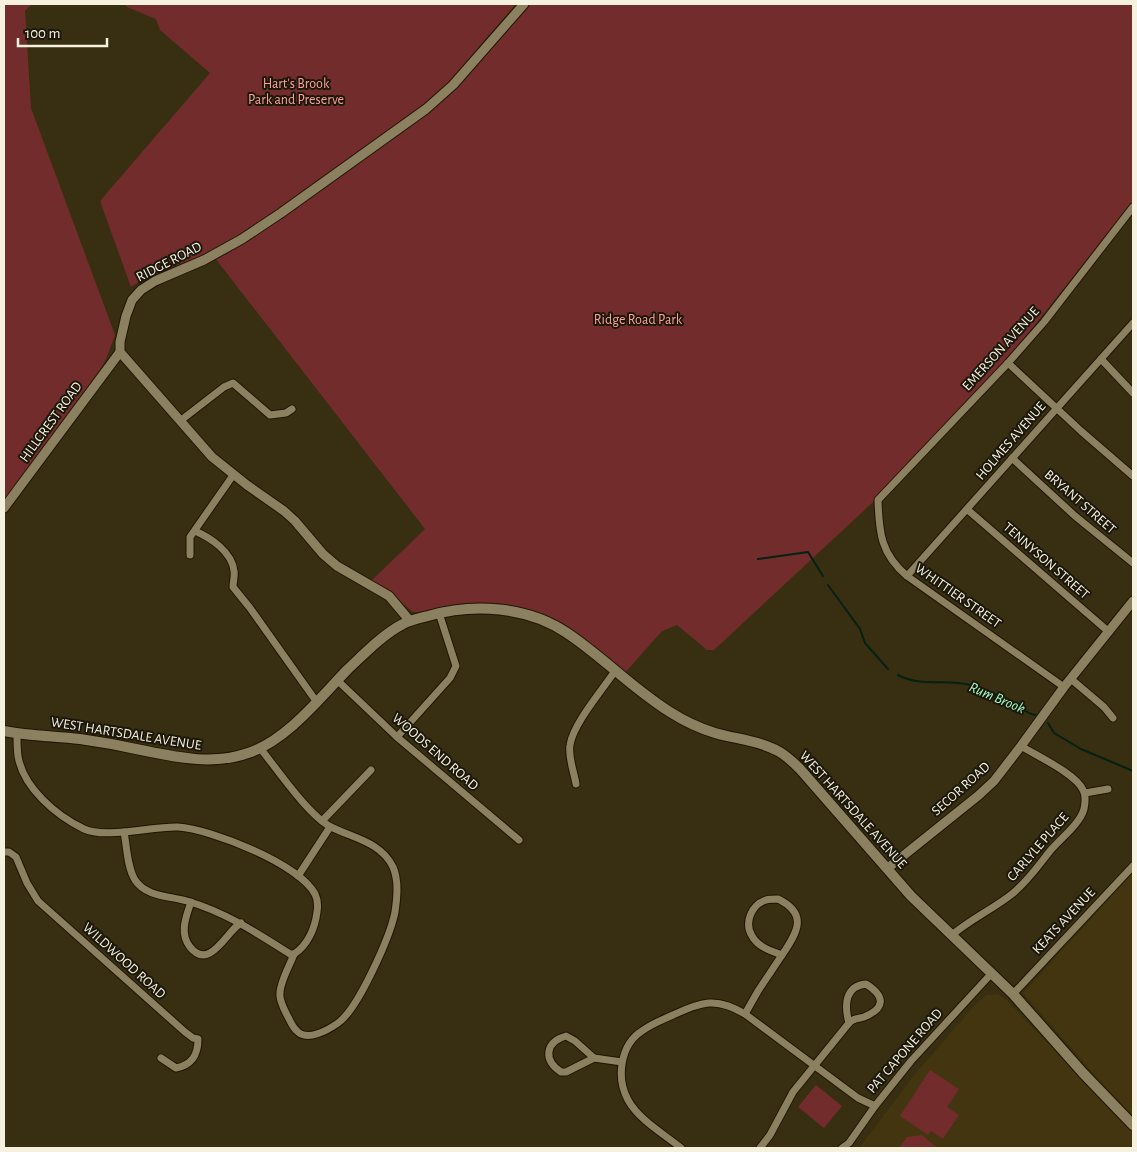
<svg xmlns="http://www.w3.org/2000/svg" width="1137" height="1152" viewBox="0 0 1137 1152" font-family="'Alegreya Sans',sans-serif">
<style>
.built{fill:#42350f}
.green{fill:#732c2c}
.lines{fill:none;stroke-linecap:round;stroke-linejoin:round}
.stream{stroke:#042113;stroke-width:2}
.minor-casing{stroke:#1f1600;stroke-width:9}
.tertiary-casing{stroke:#1f1600;stroke-width:11}
.secondary-casing{stroke:#1f1600;stroke-width:12}
.minor{stroke:#8b8060;stroke-width:7}
.tertiary{stroke:#8b8060;stroke-width:9}
.secondary{stroke:#8b8060;stroke-width:10}
.labels{text-anchor:middle;dominant-baseline:central;stroke-width:4;stroke-linejoin:round;paint-order:stroke}
.park-label{font-size:14px;fill:#fea09b;stroke:#1b170b}
.street-label{font-size:14px;fill:#f6f0df;stroke:#1b170b}
.water-label{font-size:15px;font-style:italic;fill:#a0fbc8;stroke:#1b170b}
</style>
<rect width="100%" height="100%" fill="#382e11"/>
<!-- built -->
<g class="built">
<path d="M 1133,873 L 1133,1116 L 1093,1073 L 1023,993 Z"/>
<path d="M 997,994 L 1006,999 L 1133,1133 L 1133,1148 L 859,1148 L 915,1074 L 974,1006 L 986,995 Z"/>
</g>
<!-- green -->
<g class="green">
<path d="M 4,4 L 32,4 L 25,11 L 31,108 L 115,335 L 106,359 L 100,370 L 4,500 Z"/>
<path d="M 124,4 L 516,4 L 482,43 L 466,64 L 465,64 L 447,86 L 431,101 C 362,151 294,202 221,246 C 193,262 156,269 131,287 L 100,201 L 210,73 L 160,30 L 156,19 L 127,7 Z"/>
<path d="M 529,4 L 1133,4 L 1133,201 L 1004,364 L 885,491 L 714,650 L 707,650 L 677,625 L 662,631 L 623,675 L 529,613 L 413,612 L 395,597 L 371,581 L 425,529 L 215,258 L 243,244 L 401,133 L 434,108 L 452,93 Z"/>
<path d="M 930,1070 L 959,1089 L 947,1107 L 959,1115 L 943,1139 L 931,1131 L 928,1135 L 900,1116 Z"/>
<path d="M 816,1085 L 842,1106 L 824,1128 L 798,1107 Z"/>
<path d="M 922,1135 L 937,1148 L 899,1148 L 907,1137 Z"/>
</g>
<g class="lines">
<!-- stream -->
<g class="stream">
<path d="M 758,559 L 808,552 L 823,576"/>
<path d="M 828,585 L 860,629 L 865,643 L 888,669"/>
<path d="M 898,675 C 920,687 946,679 970,685 C 983,689 996,694 1009,701 C 1018,705 1026,714 1036,715"/>
<path d="M 1048,723 L 1054,733 L 1081,749 L 1133,771"/>
</g>
<defs>
<g id="minor">
<path d="M 1101,359 L 1133,393"/>
<path d="M 1008,363 L 1081,431 L 1133,476"/>
<path d="M 180,421 L 224,387 L 233,383 L 270,415 L 286,413 L 292,409"/>
<path d="M 1012,458 L 1075,516 L 1133,563"/>
<path d="M 968,510 L 1109,632"/>
<path d="M 195,531 C 211,538 232,552 234,571 C 235,576 233,582 233,587 L 250,608 L 316,701"/>
<path d="M 190,555 L 190,537 L 234,474"/>
<path d="M 907,576 L 1133,323"/>
<path d="M 1071,679 L 1104,707 L 1113,718"/>
<path d="M 337,680 L 397,737 L 519,840"/>
<path d="M 1064,687 L 907,576 C 881,554 879,533 878,500 L 1008,363 L 1044,322 L 1133,207"/>
<path d="M 17,734 C 17,741 17,749 18,756 C 23,788 57,816 84,829 C 105,839 153,826 178,827 C 211,829 299,864 315,894 C 318,900 318,906 317,912 C 315,928 308,945 294,954 C 290,965 280,982 280,993 C 279,1000 284,1009 287,1015 C 290,1020 292,1027 297,1031 C 307,1042 328,1030 338,1023 C 358,1009 390,937 395,912 C 397,898 399,881 393,867 C 381,842 353,838 331,827 C 308,815 277,769 260,748"/>
<path d="M 397,737 L 450,678 L 456,666 L 439,613"/>
<path d="M 576,784 C 574,772 568,757 570,745 C 573,724 603,689 615,671"/>
<path d="M 1085,793 L 1108,789"/>
<path d="M 322,821 L 371,770"/>
<path d="M 124,832 C 127,847 127,867 135,880 C 146,897 170,896 187,901 C 225,912 257,933 290,954 L 294,954"/>
<path d="M 4,852 L 9,852 L 16,857 L 27,883 L 38,901 L 185,1032 L 193,1038 L 198,1039 C 198,1055 192,1065 176,1068 L 161,1058"/>
<path d="M 298,876 L 330,827"/>
<path d="M 778,899 C 809,914 797,933 782,955 C 771,951 758,947 752,936 C 744,923 751,905 766,900 C 770,899 774,899 778,899 Z"/>
<path d="M 191,902 C 186,917 179,933 190,947 C 210,972 227,930 241,923"/>
<path d="M 952,935 C 971,919 993,909 1012,894 C 1028,881 1038,866 1050,851 C 1060,839 1080,824 1084,809 C 1085,804 1086,795 1083,790 C 1076,774 1037,756 1021,746"/>
<path d="M 866,984 C 885,996 886,1008 864,1017 C 858,1019 853,1018 849,1023 C 844,1005 845,986 866,984 Z"/>
<path d="M 1013,994 L 1133,866"/>
<path d="M 745,1014 L 758,991 L 782,955"/>
<path d="M 566,1036 L 575,1041 L 594,1058 L 566,1072 L 561,1072 C 543,1060 545,1042 566,1036 Z"/>
<path d="M 594,1058 L 622,1062"/>
<path d="M 681,1148 C 664,1134 639,1120 628,1100 C 616,1078 620,1045 642,1031 C 651,1024 662,1020 673,1015 C 684,1010 696,1004 709,1003 C 722,1002 734,1008 745,1014 L 858,1098 L 875,1106"/>
<path d="M 760,1148 L 770,1135 L 793,1092 L 849,1023"/>
<path d="M 842,1148 L 849,1143 L 875,1106 L 911,1061 L 991,974"/>
</g>
<g id="tertiary">
<path d="M 4,508 L 120,352"/>
<path d="M 410,621 L 389,596 L 337,566 L 323,554 L 295,521 L 284,511 L 247,485 L 212,457 L 120,352 L 120,342 L 126,316 L 132,300 L 141,290 L 155,281 L 204,260 L 242,239 L 281,213 L 426,109 L 453,85 L 524,4"/>
<path d="M 888,868 L 979,795 L 994,781 L 1021,746 L 1064,687 L 1133,601"/>
</g>
<path id="secondary" d="M 4,731 C 29,736 54,736 80,739 C 102,742 124,746 146,751 C 180,758 215,765 248,753 C 286,741 320,698 347,670 C 364,654 382,635 403,624 C 410,620 420,618 428,616 C 473,603 527,606 567,633 C 603,657 633,689 670,712 C 684,721 699,728 715,733 C 735,739 757,740 776,750 C 785,754 793,762 800,769 L 911,896 L 1013,994 L 1083,1073 L 1133,1125"/>
</defs>
<!-- minor casing -->
<use href="#minor" class="minor-casing"/>
<!-- tertiary casing -->
<use href="#tertiary" class="tertiary-casing"/>
<!-- secondary casing -->
<use href="#secondary" class="secondary-casing"/>
<!-- minor -->
<use href="#minor" class="minor"/>
<!-- tertiary -->
<use href="#tertiary" class="tertiary"/>
<!-- secondary -->
<use href="#secondary" class="secondary"/>
</g>
<g class="labels">
<!-- park labels -->
<g class="park-label">
<text x="296" y="84">Hart's Brook<tspan x="296" dy="16">Park and Preserve</tspan></text>
<text x="638" y="320">Ridge Road Park</text>
</g>
<!-- street labels -->
<g class="street-label">
<text transform="translate(169 262) rotate(-27)">RIDGE ROAD</text>
<text transform="translate(1001 349) rotate(-48)">EMERSON AVENUE</text>
<text transform="translate(51 422) rotate(-54)">HILLCREST ROAD</text>
<text transform="translate(1011 441) rotate(-49)">HOLMES AVENUE</text>
<text transform="translate(1080 502) rotate(41)">BRYANT STREET</text>
<text transform="translate(1046 561) rotate(41)">TENNYSON STREET</text>
<text transform="translate(958 596) rotate(35)">WHITTIER STREET</text>
<text transform="translate(126 734) rotate(9)">WEST HARTSDALE AVENUE</text>
<text transform="translate(435 752) rotate(41)">WOODS END ROAD</text>
<text transform="translate(961 789) rotate(-42)">SECOR ROAD</text>
<text transform="translate(853 810) rotate(48)">WEST HARTSDALE AVENUE</text>
<text transform="translate(1038 847) rotate(-49)">CARLYLE PLACE</text>
<text transform="translate(1064 921) rotate(-47)">KEATS AVENUE</text>
<text transform="translate(124 961) rotate(42)">WILDWOOD ROAD</text>
<text transform="translate(905 1051) rotate(-49)">PAT CAPONE ROAD</text>
</g>
<!-- water labels -->
<g class="water-label">
<text transform="translate(997 698) rotate(23)">Rum Brook</text>
</g>
</g>
<!-- border -->
<rect width="1137" height="1152" fill="none" stroke="#f6f0df" stroke-width="10"/>
<!-- scale -->
<path d="M18 38v8h89v-8" fill="none" stroke="#f6f0df" stroke-width="2.5"/>
<text x="25" y="38" font-size="15" fill="#f6f0df" stroke="#1b170b" stroke-width="4" paint-order="stroke">100 m</text>
</svg>
